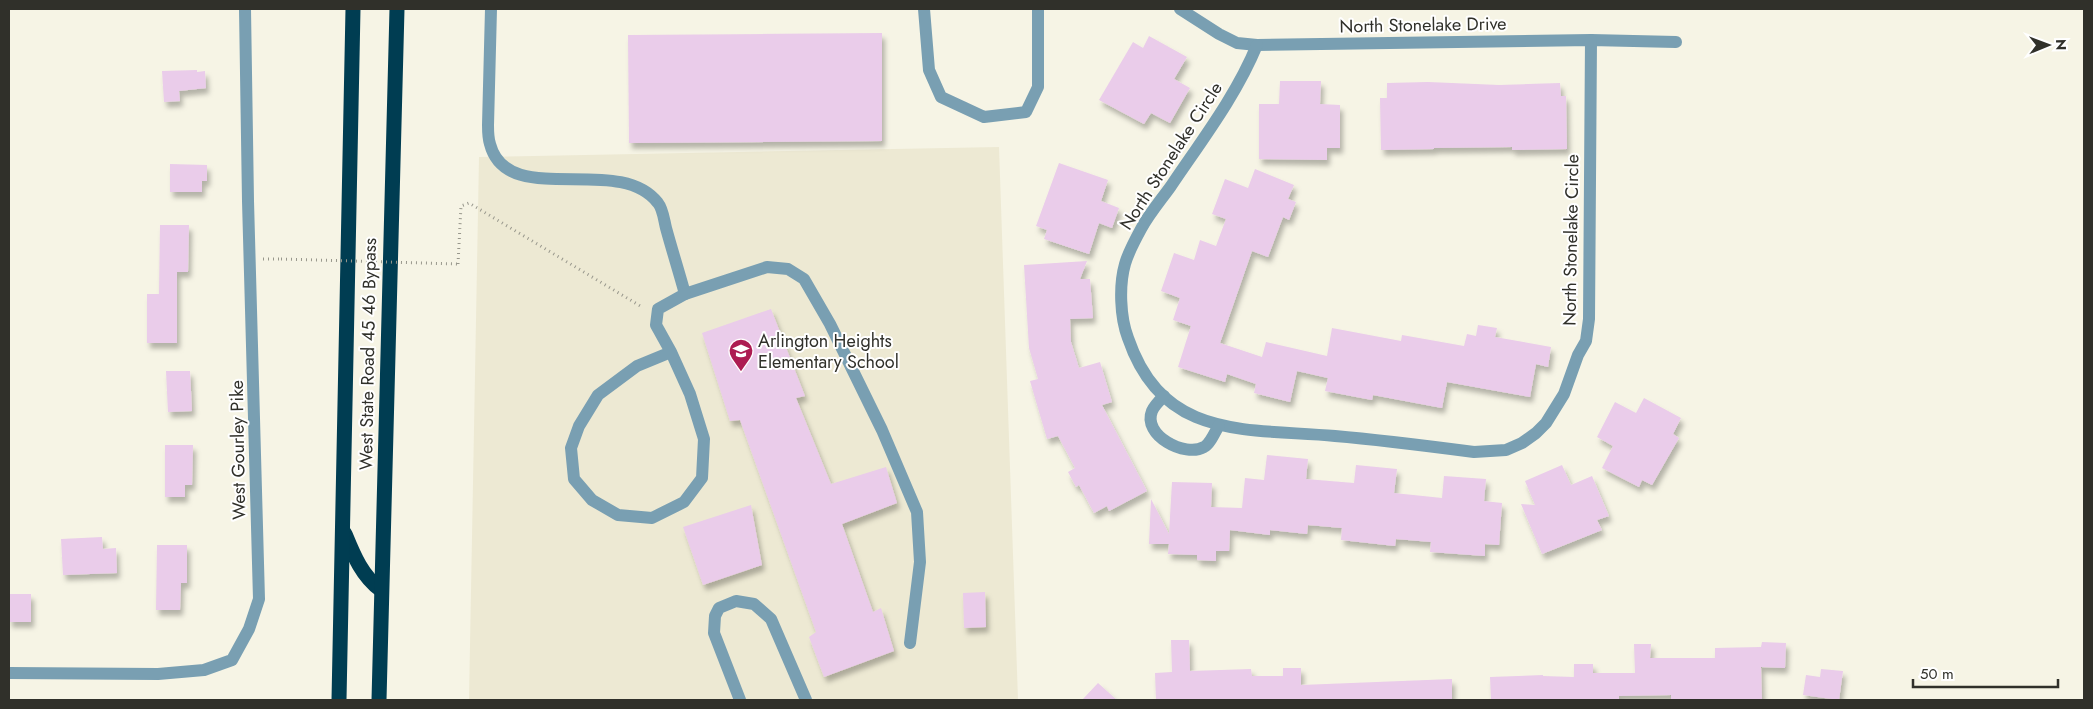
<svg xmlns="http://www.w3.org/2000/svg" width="2093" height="709" viewBox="0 0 2093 709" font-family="Jost,sans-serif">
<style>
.built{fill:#ede9d3}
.building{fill:#eaccea;filter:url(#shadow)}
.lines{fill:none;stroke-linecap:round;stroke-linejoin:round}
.path{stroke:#98978c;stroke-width:3;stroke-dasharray:1 4;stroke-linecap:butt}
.minor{stroke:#799fb2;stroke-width:12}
.highway{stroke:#003d52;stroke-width:15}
.path-bridge{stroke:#98978c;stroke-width:3;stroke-dasharray:1 4;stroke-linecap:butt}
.labels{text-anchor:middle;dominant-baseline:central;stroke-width:4;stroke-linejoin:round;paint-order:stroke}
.street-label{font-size:18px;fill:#30302a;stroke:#fff}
.poi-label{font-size:18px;fill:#30302a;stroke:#fff;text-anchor:start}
</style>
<defs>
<filter id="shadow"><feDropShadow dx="3" dy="5.5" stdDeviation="2.5" flood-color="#0004"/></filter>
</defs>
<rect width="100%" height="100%" fill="#f6f4e5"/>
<!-- built -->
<path class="built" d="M 999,147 L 1018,700 L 469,700 L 479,157 Z"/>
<!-- building -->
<g class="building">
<path d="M 882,33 L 882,141 L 629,143 L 628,35 Z"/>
<path d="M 1149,36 L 1187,57 L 1174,79 L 1190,88 L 1170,123 L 1151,113 L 1144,124 L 1099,100 L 1133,42 L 1143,48 Z"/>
<path d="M 197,70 L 197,72 L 205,71 L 206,88 L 179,91 L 180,101 L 164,102 L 162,71 Z"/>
<path d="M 1280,81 L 1321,81 L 1320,104 L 1340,105 L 1340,148 L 1327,148 L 1327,160 L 1259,159 L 1259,104 L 1279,104 Z"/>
<path d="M 1428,82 L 1499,85 L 1560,83 L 1561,96 L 1566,96 L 1567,149 L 1512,150 L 1512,147 L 1434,148 L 1434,149 L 1381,150 L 1380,98 L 1387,98 L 1387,83 Z"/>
<path d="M 1059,163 L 1108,180 L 1101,201 L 1119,208 L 1112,228 L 1099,223 L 1089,254 L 1044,239 L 1047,230 L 1036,226 Z"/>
<path d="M 170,164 L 207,165 L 207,181 L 202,181 L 202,192 L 170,192 Z"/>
<path d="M 1255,169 L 1294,185 L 1288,199 L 1296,202 L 1289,220 L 1283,217 L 1268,257 L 1252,251 L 1220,343 L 1262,357 L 1266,342 L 1327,356 L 1332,328 L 1401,341 L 1402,335 L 1464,346 L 1467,334 L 1476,336 L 1478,325 L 1497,328 L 1495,337 L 1551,347 L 1548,367 L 1536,364 L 1530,397 L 1447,382 L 1442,408 L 1373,395 L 1372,400 L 1325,391 L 1328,378 L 1297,371 L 1290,402 L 1254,393 L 1256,384 L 1227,374 L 1225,382 L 1178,367 L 1191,326 L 1173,320 L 1180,298 L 1161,291 L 1174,253 L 1194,260 L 1200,240 L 1216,246 L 1226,219 L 1212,214 L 1225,179 L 1248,188 Z"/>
<path d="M 160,225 L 189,225 L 188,272 L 177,272 L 177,343 L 147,343 L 147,294 L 159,294 Z"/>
<path d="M 1087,261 L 1080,279 L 1090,279 L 1093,318 L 1070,319 L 1071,342 L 1079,368 L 1100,362 L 1112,402 L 1102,405 L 1147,491 L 1109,511 L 1107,506 L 1094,513 L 1079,485 L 1076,487 L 1068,472 L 1075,468 L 1058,436 L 1047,439 L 1030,381 L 1038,379 L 1029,348 L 1024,265 Z"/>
<path d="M 771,309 L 805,396 L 796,398 L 831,484 L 886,467 L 897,503 L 842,524 L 873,612 L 881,608 L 894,651 L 824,677 L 809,637 L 816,632 L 740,420 L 730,421 L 702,333 Z"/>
<path d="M 166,371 L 190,371 L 192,411 L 168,412 Z"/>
<path d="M 1644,398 L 1681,418 L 1673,434 L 1679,438 L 1652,485 L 1642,480 L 1639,487 L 1602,468 L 1613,446 L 1597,437 L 1615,402 L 1636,413 Z"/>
<path d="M 165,445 L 193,445 L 192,485 L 185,485 L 185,497 L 165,497 Z"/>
<path d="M 1267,455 L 1308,459 L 1306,479 L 1354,483 L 1356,465 L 1397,469 L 1394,493 L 1442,498 L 1444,476 L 1486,479 L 1484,501 L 1502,503 L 1499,545 L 1485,544 L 1485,556 L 1430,552 L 1431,542 L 1396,539 L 1395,546 L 1341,540 L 1342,528 L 1308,525 L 1307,534 L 1270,530 L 1270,535 L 1230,530 L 1229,551 L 1216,551 L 1216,561 L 1197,560 L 1197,555 L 1168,554 L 1169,544 L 1149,544 L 1151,499 L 1169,534 L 1172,482 L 1212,483 L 1211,507 L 1242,508 L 1245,478 L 1264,480 Z"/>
<path d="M 1562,465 L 1571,485 L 1592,476 L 1609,516 L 1597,520 L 1602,530 L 1542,554 L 1521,504 L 1535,505 L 1525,481 Z"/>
<path d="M 751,505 L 762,565 L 703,585 L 683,527 Z"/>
<path d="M 102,537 L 103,549 L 116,548 L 117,573 L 63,575 L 61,539 Z"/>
<path d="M 157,545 L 187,545 L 187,583 L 181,583 L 180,610 L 156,610 Z"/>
<path d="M 985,592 L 986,627 L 964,628 L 963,593 Z"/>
<rect x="9" y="594" width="22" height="28"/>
<path d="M 1171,640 L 1189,640 L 1190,671 L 1251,669 L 1252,676 L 1283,676 L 1283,668 L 1301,668 L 1301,685 L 1452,679 L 1452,700 L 1156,700 L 1155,673 L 1172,672 Z"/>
<path d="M 1762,642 L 1786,643 L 1785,668 L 1761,667 L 1762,700 L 1671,700 L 1671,695 L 1619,696 L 1619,700 L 1491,700 L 1490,677 L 1543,675 L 1543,676 L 1574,677 L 1574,664 L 1593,664 L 1593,673 L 1635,673 L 1634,644 L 1651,644 L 1650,658 L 1715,658 L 1715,648 L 1761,647 Z"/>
<path d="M 1821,669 L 1843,671 L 1839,700 L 1803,695 L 1806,675 L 1820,677 Z"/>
<path d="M 1098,683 L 1117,700 L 1082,700 Z"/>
</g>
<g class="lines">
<!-- path -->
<g class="path">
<path d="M 263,259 L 281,259"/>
<path d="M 458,264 L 461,206 L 469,203 L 642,307"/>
</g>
<!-- minor -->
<g class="minor">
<path d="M 491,9 L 488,125 C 488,131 488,138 490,144 C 507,210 619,152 658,203 C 663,209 664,220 666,228 C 672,250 679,272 685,294 L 767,267 L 788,269 L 804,279 L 830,324 L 882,430 L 917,512 L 920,562 L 910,643"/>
<path d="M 924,9 L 929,70 L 941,97 L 984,117 L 1026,112 L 1038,87 L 1038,9"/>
<path d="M 1180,9 L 1219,34 L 1237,43 L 1257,45 L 1591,40 L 1676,42"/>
<path d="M 1257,45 C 1236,96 1202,140 1171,186 C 1161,200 1149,214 1141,229 C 1135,240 1128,253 1125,264 C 1119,285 1120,317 1128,338 C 1163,441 1247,428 1335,436 C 1382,440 1428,446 1474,452 L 1506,450 L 1522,443 L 1536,433 L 1546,423 L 1564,394 L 1578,355 L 1586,341 L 1589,319 L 1591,40"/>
<path d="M 671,352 L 637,366 L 598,395 L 579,426 L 571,448 L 574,479 L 592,500 L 618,515 L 652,518 L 684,502 L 702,478 L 704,439 L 690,394 L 671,352 L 656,325 L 658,309 L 685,294"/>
<path d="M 1164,396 C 1160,400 1154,406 1152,411 C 1142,435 1185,458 1204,447 C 1210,444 1215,432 1219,425"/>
<path d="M 9,673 L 158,674 L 204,670 L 232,660 L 249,629 L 259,599 L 248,201 L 245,9"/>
<path d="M 740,700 L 714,633 L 715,616 L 719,608 L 736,601 L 754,604 L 771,619 L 806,700"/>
</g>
<!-- highway -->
<g class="highway">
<path d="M 345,534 C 354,556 362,576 381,590"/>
<path d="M 339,700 L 353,9"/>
<path d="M 379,700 L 397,9"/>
</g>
<!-- path-bridge -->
<path class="path-bridge" d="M 281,259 L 458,264"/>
</g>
<!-- icons -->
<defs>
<symbol id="school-pin" viewBox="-11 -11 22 30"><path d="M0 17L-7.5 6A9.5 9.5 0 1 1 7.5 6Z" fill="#ad1c52" stroke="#fff"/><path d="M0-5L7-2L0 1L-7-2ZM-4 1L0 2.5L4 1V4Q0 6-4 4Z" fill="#fff"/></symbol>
</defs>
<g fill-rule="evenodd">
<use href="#school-pin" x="727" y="337" width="28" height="38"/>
</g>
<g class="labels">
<!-- street labels -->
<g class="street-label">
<text transform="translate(1423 25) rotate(-1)">North Stonelake Drive</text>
<text transform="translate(1171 156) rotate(-57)">North Stonelake Circle</text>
<text transform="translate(1571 240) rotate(-89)">North Stonelake Circle</text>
<text transform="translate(368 354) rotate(-89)">West State Road 45 46 Bypass</text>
<text transform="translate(238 450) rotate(-91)">West Gourley Pike</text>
</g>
<!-- poi labels -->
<g class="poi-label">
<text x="758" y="341">Arlington Heights<tspan x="758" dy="21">Elementary School</tspan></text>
</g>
</g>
<!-- border -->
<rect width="2093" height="709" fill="none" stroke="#30302a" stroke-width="20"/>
<!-- north arrow -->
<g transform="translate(2048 45) rotate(89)" stroke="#ffffff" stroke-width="4" paint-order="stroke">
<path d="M0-4L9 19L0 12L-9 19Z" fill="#30302a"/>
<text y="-8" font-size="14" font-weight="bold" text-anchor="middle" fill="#30302a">N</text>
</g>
<!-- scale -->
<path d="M1913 679v8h145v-8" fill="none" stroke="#30302a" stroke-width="2.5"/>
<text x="1920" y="679" font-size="15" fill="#30302a" stroke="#ffffff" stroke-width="4" paint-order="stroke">50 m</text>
</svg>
